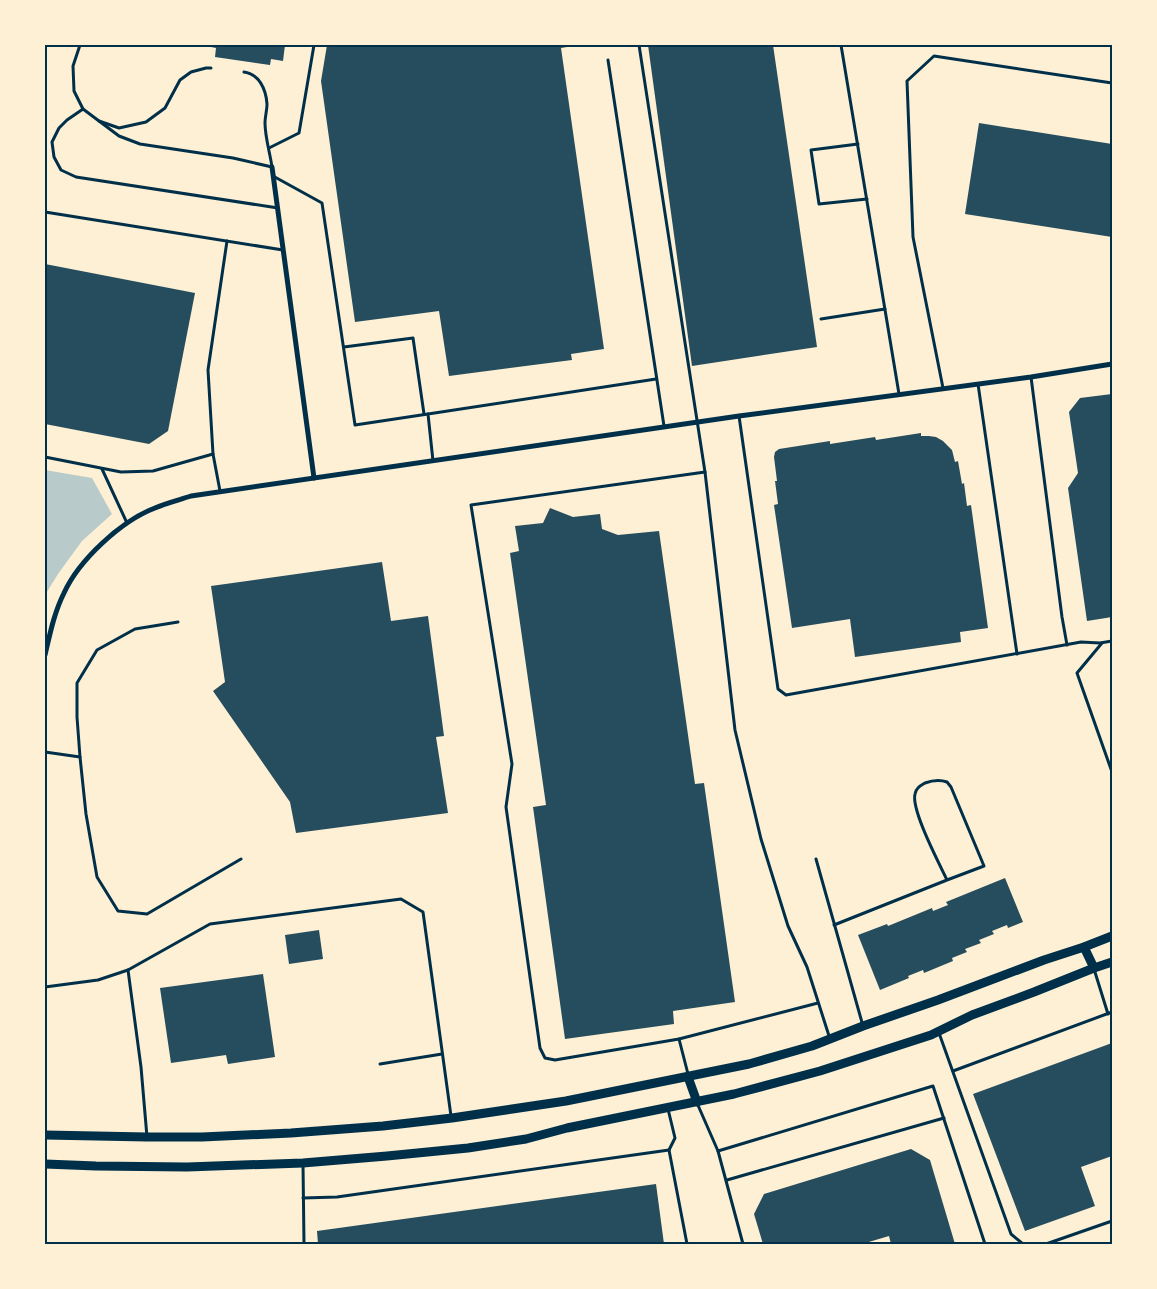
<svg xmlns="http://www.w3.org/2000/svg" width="1157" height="1289" viewBox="0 0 1157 1289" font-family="Literata,serif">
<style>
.green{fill:#b9caca}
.building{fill:#264d5e}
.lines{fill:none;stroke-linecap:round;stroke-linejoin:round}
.service{stroke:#003049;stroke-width:3}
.minor{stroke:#003049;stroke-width:5}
.tertiary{stroke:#003049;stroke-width:9}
.neatline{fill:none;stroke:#003049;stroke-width:2}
</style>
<rect width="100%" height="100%" fill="#fdf0d5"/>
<!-- green -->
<path class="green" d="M 45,470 L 92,478 L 112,514 L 82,541 L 58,574 L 45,595 Z"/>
<!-- building -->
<g class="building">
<path d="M 206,45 L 285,45 L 283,61 L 271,59 L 270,65 L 215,57 L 216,48 L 206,46 Z"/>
<path d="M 327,45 L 573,45 L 573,46 L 561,48 L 604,349 L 571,354 L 572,360 L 449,376 L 439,311 L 355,322 L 321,81 Z"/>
<path d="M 648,45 L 773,45 L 817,347 L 692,366 Z"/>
<path d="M 979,123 L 1112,144 L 1112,237 L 965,214 Z"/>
<path d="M 45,264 L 195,293 L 168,431 L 149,444 L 45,424 Z"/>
<path d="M 1112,394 L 1112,617 L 1087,621 L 1068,488 L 1078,473 L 1069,412 L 1080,398 Z"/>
<path d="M 921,433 L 921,436 L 929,436 L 936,437 L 943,441 L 952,450 L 955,462 L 958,461 L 962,484 L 964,483 L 967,506 L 971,505 L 988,628 L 960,632 L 961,642 L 855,657 L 850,619 L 792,628 L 774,505 L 778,504 L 775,481 L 777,481 L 774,457 L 775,452 L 779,449 L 830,441 L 830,444 L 875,437 L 876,440 Z"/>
<path d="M 550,508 L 573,517 L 600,514 L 602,529 L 618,535 L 659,531 L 695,784 L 704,783 L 735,1002 L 673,1011 L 674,1024 L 565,1039 L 533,807 L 546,805 L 510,553 L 519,551 L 515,526 L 543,523 Z"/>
<path d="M 382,562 L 391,621 L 428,616 L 444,736 L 436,737 L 448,813 L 296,833 L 290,802 L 213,691 L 225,682 L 211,586 Z"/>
<path d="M 1005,878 L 1023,922 L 1008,928 L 1007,925 L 992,931 L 994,934 L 979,940 L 981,943 L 965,949 L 967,952 L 952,958 L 953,961 L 924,973 L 923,970 L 908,976 L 909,978 L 880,990 L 858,935 L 887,924 L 888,926 L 932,908 L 933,911 L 948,905 L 946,902 Z"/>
<path d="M 319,930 L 323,959 L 289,964 L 285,935 Z"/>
<path d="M 263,974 L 275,1057 L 228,1064 L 226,1055 L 171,1063 L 160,988 Z"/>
<path d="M 1112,1043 L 1112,1156 L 1081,1167 L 1095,1206 L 1025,1231 L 973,1094 Z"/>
<path d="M 911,1149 L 930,1160 L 955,1244 L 891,1244 L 889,1236 L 862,1244 L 763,1244 L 754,1214 L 764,1194 Z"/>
<path d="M 656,1184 L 664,1244 L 318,1244 L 317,1231 Z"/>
</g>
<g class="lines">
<!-- service -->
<g class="service">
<path d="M 80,45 L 73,66 L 74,91 L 83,109 L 99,121 L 119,128 L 146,122 L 165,108 L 180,80 L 191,72 L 206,68 L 211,68"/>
<path d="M 639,45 L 705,472 L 735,730 L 761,839 L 788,926 L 807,967 L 830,1039"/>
<path d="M 841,45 L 899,394"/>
<path d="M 608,60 L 664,426"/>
<path d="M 83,109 L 67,120 L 59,128 L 52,142 L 54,157 L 61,170 L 76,177 L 278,208"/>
<path d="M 99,121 L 119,136 L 140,144 L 233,158 L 272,167 C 270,153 265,137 265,123 C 265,117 267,110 267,104 C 266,89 259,74 244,72"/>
<path d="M 858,144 L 811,150 L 819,204 L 867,199"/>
<path d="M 269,148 L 299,133 L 314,45"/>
<path d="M 273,176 L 322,203 L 355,425 L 428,414"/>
<path d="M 45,212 L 283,250"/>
<path d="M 821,319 L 885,309"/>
<path d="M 344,347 L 413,338 L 424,414"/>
<path d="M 1031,377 L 1062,617 L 1067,645"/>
<path d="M 978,384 L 1017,654"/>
<path d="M 943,388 L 913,237 L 907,81 L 934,56 L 1112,83"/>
<path d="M 739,416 L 778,689 L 786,695 L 1081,642 L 1100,643 L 1112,641"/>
<path d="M 45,457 L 121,472 L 153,471 L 213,454"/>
<path d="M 433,461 L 428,414 L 656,379"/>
<path d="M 102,469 L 127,523"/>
<path d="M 705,472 L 471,505 L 512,764 L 506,807 L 540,1048 L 545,1058 L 555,1060 L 679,1039 L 818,1003"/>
<path d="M 220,491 L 213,454 L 208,370 L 227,241"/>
<path d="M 1102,643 L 1077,673 L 1112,772"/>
<path d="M 45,752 L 80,757 L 86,814 L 97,877 L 118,911 L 147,914 L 241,859"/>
<path d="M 80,757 L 77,717 L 77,683 L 97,650 L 135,629 L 178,622"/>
<path d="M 816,859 L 863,1026"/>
<path d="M 834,925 L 947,880 C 939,863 911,810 915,794 C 916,788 920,786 925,783 C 933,780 939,779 947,782 L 951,787 L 984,866 L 947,880"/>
<path d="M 1094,969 L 1108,1014"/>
<path d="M 45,987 L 98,980 L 128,970"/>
<path d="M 939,1033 L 1011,1234 L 1023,1244"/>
<path d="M 679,1039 L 688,1074"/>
<path d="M 380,1064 L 442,1054"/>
<path d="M 953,1071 L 1112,1012"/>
<path d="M 697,1103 L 718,1151 L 743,1244"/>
<path d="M 668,1109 L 675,1138 L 669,1150 L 687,1244"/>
<path d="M 147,1137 L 141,1067 L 128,970 L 210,924 L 401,899 L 423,912 L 451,1116"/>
<path d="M 718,1151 L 933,1086 L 985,1244"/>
<path d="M 303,1164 L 304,1244"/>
<path d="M 727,1180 L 944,1118"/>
<path d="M 303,1198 L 337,1197 L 669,1150"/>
<path d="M 1046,1244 L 1112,1221"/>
</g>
<!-- minor -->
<g class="minor">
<path d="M 272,167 L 314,478"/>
<path d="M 45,655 C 50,634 54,613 64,593 C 79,560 121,521 155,508 C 166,503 179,500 191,496 L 739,416 L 1031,377 L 1112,364"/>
</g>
<!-- tertiary -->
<g class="tertiary">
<path d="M 1084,947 L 1094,968"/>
<path d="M 688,1077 L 697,1102"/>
<path d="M 45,1135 L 147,1137 L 202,1137 L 291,1133 L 383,1126 L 452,1118 L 566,1101 L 749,1064 L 812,1046 L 863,1026 L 938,1000 L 1044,960 L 1084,947 L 1112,936"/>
<path d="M 45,1164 L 96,1166 L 187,1167 L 303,1163 L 387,1156 L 468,1148 L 526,1139 L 567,1128 L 734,1094 L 820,1071 L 931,1035 L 972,1015 L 1034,992 L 1094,968 L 1112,962"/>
</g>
</g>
<!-- border -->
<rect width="1157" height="1289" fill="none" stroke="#fdf0d5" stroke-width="92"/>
<rect x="46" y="46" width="1065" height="1197" class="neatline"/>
</svg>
